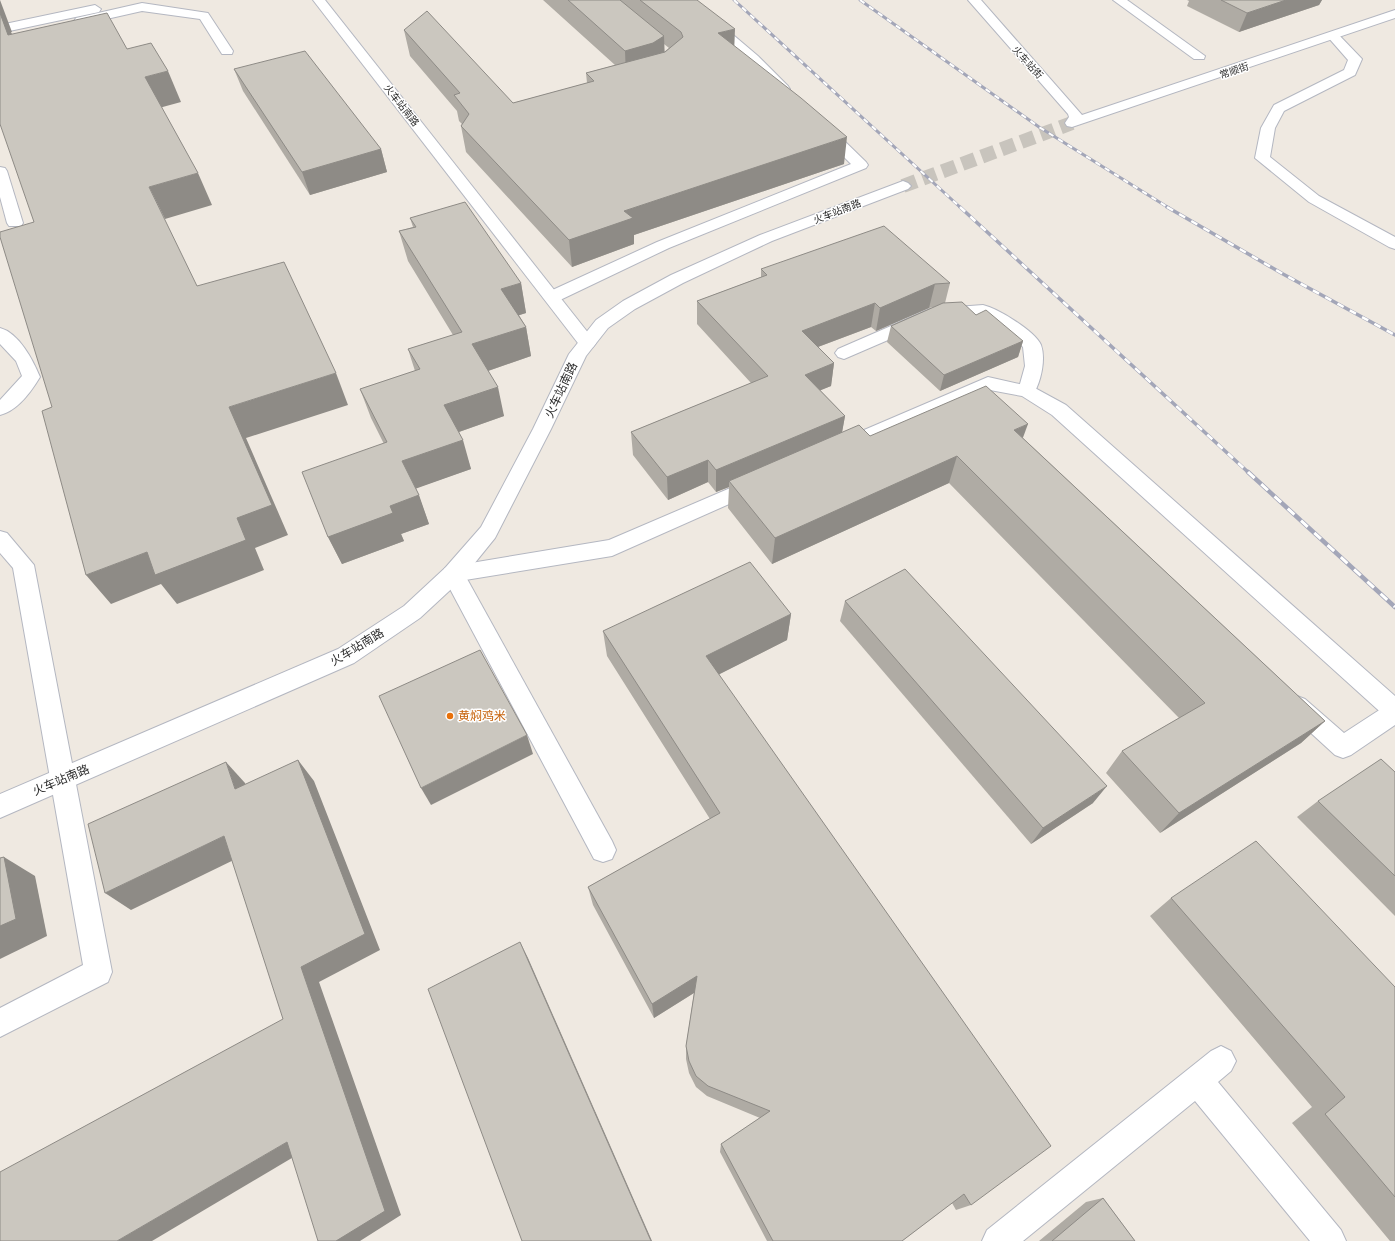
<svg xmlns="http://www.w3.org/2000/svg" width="1395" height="1241" viewBox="0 0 1395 1241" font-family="'Public Sans','Noto Sans SC',sans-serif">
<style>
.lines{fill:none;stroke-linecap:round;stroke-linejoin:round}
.secondary-tunnel{stroke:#c8c4bd;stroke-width:14;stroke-dasharray:14 7;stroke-linecap:butt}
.lane-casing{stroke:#b4b7c1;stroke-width:2}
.street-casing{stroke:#b4b7c1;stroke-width:2}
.secondary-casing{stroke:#b4b7c1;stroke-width:2}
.lane{fill:#fff;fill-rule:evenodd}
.street{fill:#fff;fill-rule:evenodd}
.secondary{fill:#fff;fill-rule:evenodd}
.rail-far2-casing{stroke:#a3a6b8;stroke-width:3}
.rail-far1-casing{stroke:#a3a6b8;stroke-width:3.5}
.rail-casing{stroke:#a3a6b8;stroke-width:4.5}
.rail-far2{stroke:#fff;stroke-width:2;stroke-dasharray:5.5;stroke-linecap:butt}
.rail-far1{stroke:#fff;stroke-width:2.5;stroke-dasharray:7;stroke-linecap:butt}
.rail{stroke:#fff;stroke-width:3;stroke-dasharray:9;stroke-linecap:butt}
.wall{fill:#afaba4;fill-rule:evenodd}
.shaded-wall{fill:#8e8b86}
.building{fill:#cbc7bf;stroke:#8e8b86}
.food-dot{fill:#e8710a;stroke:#fff;stroke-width:1.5}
.labels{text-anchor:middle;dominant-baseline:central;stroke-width:3;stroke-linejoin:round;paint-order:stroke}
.far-street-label{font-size:10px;fill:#2e2e2e;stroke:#fff}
.street-label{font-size:12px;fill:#2e2e2e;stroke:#fff}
.food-label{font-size:12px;fill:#c56008;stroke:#fff;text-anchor:start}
</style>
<rect width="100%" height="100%" fill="#efe9e1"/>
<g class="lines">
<!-- secondary-tunnel -->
<path class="secondary-tunnel" d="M 903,186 L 1072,123"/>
<defs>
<g id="lane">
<path d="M 679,0 L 692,0 L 758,56 L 788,86 L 790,89 L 788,92 L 778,92 L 748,62 Z"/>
<path d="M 142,3 L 208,13 L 233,51 L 232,54 L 222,54 L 200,19 L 142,11 L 80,25 L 74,21 L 76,18 Z"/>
<path d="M 95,5 L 101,9 L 99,12 L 0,33 L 0,25 Z"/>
<path d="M 1333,32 L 1337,33 L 1362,59 L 1355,75 L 1284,111 L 1275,128 L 1270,157 L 1319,196 L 1395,237 L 1395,249 L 1389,247 L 1309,202 L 1255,158 L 1261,128 L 1274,105 L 1344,70 L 1348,60 L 1327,36 Z"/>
<path d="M 824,125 L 829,126 L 866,162 L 868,165 L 866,168 L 669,248 L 558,301 L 552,302 L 546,301 L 544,297 L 546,293 L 657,242 L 851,164 L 819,132 L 817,129 L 819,126 Z"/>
<path d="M 0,167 L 5,168 L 7,171 L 23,223 L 21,226 L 9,226 L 7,223 L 0,197 Z"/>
<path d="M 983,305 C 997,308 1035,331 1041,345 C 1046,359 1041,382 1033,395 L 1027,397 L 1021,395 L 1018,391 L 1025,366 L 1023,347 L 1003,328 L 980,316 L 939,318 L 844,359 L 838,357 L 835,353 L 838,349 L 930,309 Z"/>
<path d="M 0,328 C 19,333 33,360 40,377 C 31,392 17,411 0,415 L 0,400 L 22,376 L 16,361 L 0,344 Z"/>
<path d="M 0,531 L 7,533 L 34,565 L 112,972 L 108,982 L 0,1037 L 0,1008 L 83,965 L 13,568 L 0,553 Z"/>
<path d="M 453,566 L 461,568 L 612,841 L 616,850 L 612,859 L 603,862 L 594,859 L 442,574 L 445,568 Z"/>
<path d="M 1297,696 L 1305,699 L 1344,733 L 1387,705 L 1395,702 L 1395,725 L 1351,755 L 1343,758 L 1335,755 L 1289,713 L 1285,706 L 1289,699 Z"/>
<path d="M 1221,1046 L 1231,1051 L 1236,1061 L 1231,1071 L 1218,1082 L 1341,1230 L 1346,1241 L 1310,1241 L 1195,1101 L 1023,1241 L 982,1241 L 987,1230 L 1211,1051 Z"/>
</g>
<g id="street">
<path d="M 313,0 L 325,0 L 593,339 L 596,343 L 593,347 L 587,349 L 581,347 Z"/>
<path d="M 1113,0 L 1127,0 L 1205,56 L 1204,59 L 1194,59 Z"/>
<path d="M 988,377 L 1033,387 L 1066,405 L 1395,696 L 1395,721 L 1387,718 L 1052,415 L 1022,396 L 990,390 L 850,452 L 843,454 L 836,452 L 833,447 L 836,442 Z"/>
<path d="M 756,477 L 763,479 L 766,484 L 763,489 L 612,556 L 453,582 L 445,580 L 442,574 L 445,568 L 453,566 L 609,540 Z"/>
</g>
<g id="secondary">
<path d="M 968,0 L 981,0 L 1082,115 L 1395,10 L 1395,18 L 1072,127 L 1067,126 L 1065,123 L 1069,117 L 1068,114 Z"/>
<path d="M 903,181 L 908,183 L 911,186 L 908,189 L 772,241 L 683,283 L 635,309 L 608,328 L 586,356 L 551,429 L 495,538 L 461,580 L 420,618 L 354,663 L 0,818 L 0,794 L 338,649 L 404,606 L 445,568 L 481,527 L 533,429 L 569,354 L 596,320 L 623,301 L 671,275 L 760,235 Z"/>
</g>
</defs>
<!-- lane casing -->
<use href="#lane" class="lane-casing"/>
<!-- street casing -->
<use href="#street" class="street-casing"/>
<!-- secondary casing -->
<use href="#secondary" class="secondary-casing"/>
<!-- lane -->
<use href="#lane" class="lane"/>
<!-- street -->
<use href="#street" class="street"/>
<!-- secondary -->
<use href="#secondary" class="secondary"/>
<defs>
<g id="rail-far2">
<path d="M 734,0 L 961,208"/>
<path d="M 860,0 L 1039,127 L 1169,208"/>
</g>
<g id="rail-far1">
<path d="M 960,207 L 1249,473"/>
<path d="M 1167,207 L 1283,274 L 1395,335"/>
</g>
<path id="rail" d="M 1248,472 L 1395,607"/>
</defs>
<!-- rail-far2 casing -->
<use href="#rail-far2" class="rail-far2-casing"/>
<!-- rail-far1 casing -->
<use href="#rail-far1" class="rail-far1-casing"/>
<!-- rail casing -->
<use href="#rail" class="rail-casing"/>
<!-- rail-far2 -->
<use href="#rail-far2" class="rail-far2"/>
<!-- rail-far1 -->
<use href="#rail-far1" class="rail-far1"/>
<!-- rail -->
<use href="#rail" class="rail"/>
</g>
<!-- wall -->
<g class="wall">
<path d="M 543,0 L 697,0 L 734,46 L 844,164 L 634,235 L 634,244 L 572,267 L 466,152 L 461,126 L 462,124 L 459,121 L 457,111 L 410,56 L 404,30 L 513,103 L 587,83 L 586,73 L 615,65 ZM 664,44 L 669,48 L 664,52 Z"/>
<path d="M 1187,0 L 1322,0 L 1319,5 L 1239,32 L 1187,6 L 1189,1 Z"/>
<path d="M 234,69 L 381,149 L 387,172 L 310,195 L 243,91 Z"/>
<path d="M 410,218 L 521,283 L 526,313 L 519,315 L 526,327 L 531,356 L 488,371 L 504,416 L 459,432 L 471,469 L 416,488 L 429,524 L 401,534 L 404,541 L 342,564 L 328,537 L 384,444 L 371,418 L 360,389 L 415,371 L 408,349 L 453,335 L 408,261 L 399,231 L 413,227 Z"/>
<path d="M 761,269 L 950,283 L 945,303 L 976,315 L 1023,341 L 1018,357 L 940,391 L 887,342 L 891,326 L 934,307 L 929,308 L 876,331 L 871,327 L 818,347 L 834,363 L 831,386 L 820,390 L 845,416 L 842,432 L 870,436 L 1023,438 L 1325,721 L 1301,743 L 1160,833 L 1106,773 L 1122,751 L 1179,718 L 949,483 L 772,564 L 728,508 L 729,487 L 716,492 L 708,482 L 668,500 L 633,455 L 631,432 L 751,383 L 697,324 L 697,301 L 761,277 Z"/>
<path d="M 845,601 L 1093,803 L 1031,844 L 840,621 Z"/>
<path d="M 791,614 L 787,640 L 719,674 L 971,1205 L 956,1210 L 952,1203 L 902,1241 L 767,1241 L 720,1152 L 721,1144 L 760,1118 L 707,1096 L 696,1087 L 689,1073 L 686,1059 L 686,1046 L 694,993 L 654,1018 L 593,905 L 588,887 L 710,819 L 607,656 L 603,631 Z"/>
<path d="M 1395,772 L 1395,916 L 1297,817 L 1318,801 Z"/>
<path d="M 1171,898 L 1395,987 L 1395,1241 L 1390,1241 L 1292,1123 L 1312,1107 L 1150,916 Z"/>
<path d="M 1103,1198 L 1135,1241 L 1039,1241 L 1086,1202 Z"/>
</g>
<!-- shaded-wall -->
<g class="shaded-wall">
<path d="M 0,0 L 12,32 L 11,32 L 16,42 L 0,35 Z"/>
<path d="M 1286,0 L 1322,0 L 1319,5 L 1239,32 L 1247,13 Z"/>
<path d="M 735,29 L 734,54 L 718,33 Z"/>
<path d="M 664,36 L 665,62 L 626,76 L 625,51 Z"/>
<path d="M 168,71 L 181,102 L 159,108 L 145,77 Z"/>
<path d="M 847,137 L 844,164 L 634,235 L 634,244 L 572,267 L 569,240 L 624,211 Z"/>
<path d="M 381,149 L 387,172 L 310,195 L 302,172 Z"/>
<path d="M 198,173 L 212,205 L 165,219 L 149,187 Z"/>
<path d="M 521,283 L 526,313 L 507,319 L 501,289 Z"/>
<path d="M 935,284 L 929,308 L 876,331 L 880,308 Z"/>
<path d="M 875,303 L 871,327 L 799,354 L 802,331 Z"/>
<path d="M 526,327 L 531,356 L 479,374 L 472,344 Z"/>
<path d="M 1023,341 L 1018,357 L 940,391 L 944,375 Z"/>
<path d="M 834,363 L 831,386 L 802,398 L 805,375 Z"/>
<path d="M 336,373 L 348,405 L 246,438 L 288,535 L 255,548 L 264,570 L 177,604 L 161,584 L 111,604 L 86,575 L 237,518 L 229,407 Z"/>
<path d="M 498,387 L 504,416 L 453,434 L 444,405 Z"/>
<path d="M 845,416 L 841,438 L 729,481 L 729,487 L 716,492 L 716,470 Z"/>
<path d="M 1028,424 L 1018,451 L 1014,430 Z"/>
<path d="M 463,440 L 471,469 L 412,490 L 402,461 Z"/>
<path d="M 957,456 L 949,483 L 772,564 L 775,538 Z"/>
<path d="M 708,460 L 708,482 L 668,500 L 667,477 Z"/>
<path d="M 419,495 L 429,524 L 401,534 L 404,541 L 342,564 L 328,537 L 390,506 Z"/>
<path d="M 791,614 L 787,640 L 706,681 L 706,656 Z"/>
<path d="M 1325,721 L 1301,743 L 1160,833 L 1179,813 Z"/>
<path d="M 527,735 L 533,754 L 431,805 L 421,788 Z"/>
<path d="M 298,760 L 314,781 L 380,950 L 319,982 L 401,1215 L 360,1241 L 336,1241 L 301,967 Z"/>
<path d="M 226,762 L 245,783 L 254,810 L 235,789 Z"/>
<path d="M 1107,786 L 1093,803 L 1031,844 L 1043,828 Z"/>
<path d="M 224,836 L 244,855 L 131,910 L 105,893 Z"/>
<path d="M 4,857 L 35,876 L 47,936 L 0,959 L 0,926 Z"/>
<path d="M 520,942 L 528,958 L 652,1241 L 651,1241 Z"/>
<path d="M 697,976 L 697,991 L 654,1018 L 652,1004 Z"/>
<path d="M 287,1142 L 307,1149 L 152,1241 L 117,1241 Z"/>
</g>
<!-- building -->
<g class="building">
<path d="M 568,0 L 620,0 L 664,36 L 653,43 L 625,51 Z"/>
<path d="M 640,0 L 697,0 L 735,29 L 718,33 L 801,98 L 847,137 L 624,211 L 633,218 L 569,240 L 461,126 L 469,114 L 454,95 L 460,93 L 404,30 L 427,11 L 513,103 L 594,81 L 586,73 L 665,52 L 683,37 L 681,32 Z"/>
<path d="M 1221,0 L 1286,0 L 1247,13 Z"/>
<path d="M 0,13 L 8,35 L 107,13 L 127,49 L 151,43 L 168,71 L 145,77 L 198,173 L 149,187 L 197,286 L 284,262 L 336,373 L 229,407 L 272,505 L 237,518 L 246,540 L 155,575 L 147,552 L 86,575 L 42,411 L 52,407 L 0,237 L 0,232 L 34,222 L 0,124 Z"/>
<path d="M 305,51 L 381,149 L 302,172 L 234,69 Z"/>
<path d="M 465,202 L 521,283 L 501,289 L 526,327 L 472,344 L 498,387 L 444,405 L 463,440 L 402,461 L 419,495 L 390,506 L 393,513 L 328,537 L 302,472 L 387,442 L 360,389 L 420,369 L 408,349 L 462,332 L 399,231 L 416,227 L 410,218 Z"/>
<path d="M 884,226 L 950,283 L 935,284 L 880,308 L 875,303 L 802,331 L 834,363 L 805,375 L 845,416 L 716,470 L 708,460 L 667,477 L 631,432 L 768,376 L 697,301 L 767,275 L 761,269 Z"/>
<path d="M 962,302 L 976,315 L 986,310 L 1023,341 L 944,375 L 891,326 L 943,303 Z"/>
<path d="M 986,386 L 1028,424 L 1014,430 L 1325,721 L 1179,813 L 1122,751 L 1205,703 L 957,456 L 775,538 L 729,481 L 859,425 L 870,436 Z"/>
<path d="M 750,562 L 791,614 L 706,656 L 1051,1146 L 971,1205 L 964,1194 L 902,1241 L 773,1241 L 721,1144 L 770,1111 L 708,1086 L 696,1076 L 689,1061 L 686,1046 L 697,976 L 652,1004 L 588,887 L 720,813 L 603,631 Z"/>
<path d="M 905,569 L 1107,786 L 1043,828 L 845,601 Z"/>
<path d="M 480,650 L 527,735 L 421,788 L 379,696 Z"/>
<path d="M 1381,759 L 1395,772 L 1395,876 L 1318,801 Z"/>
<path d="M 298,760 L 365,934 L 301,967 L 385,1211 L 336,1241 L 318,1241 L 287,1142 L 117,1241 L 0,1241 L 0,1172 L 283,1019 L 224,836 L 105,893 L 88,824 L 226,762 L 235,789 Z"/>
<path d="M 1256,841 L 1395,987 L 1395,1197 L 1325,1114 L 1345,1097 L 1171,898 Z"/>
<path d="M 4,857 L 16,919 L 0,926 L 0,858 Z"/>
<path d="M 520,942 L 651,1241 L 522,1241 L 428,989 Z"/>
<path d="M 1103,1198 L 1135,1241 L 1052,1241 Z"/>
</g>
<!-- markers -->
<circle class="food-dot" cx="450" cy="716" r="4"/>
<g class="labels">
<!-- far-street labels -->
<g class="far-street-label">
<text transform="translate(1028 62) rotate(48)">火车站街</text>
<text transform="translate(1234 70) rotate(-19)">常顺街</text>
<text transform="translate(402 105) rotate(52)">火车站南路</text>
<text transform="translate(837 211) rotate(-21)">火车站南路</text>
</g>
<!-- street labels -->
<g class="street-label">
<text transform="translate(561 390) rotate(-65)">火车站南路</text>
<text transform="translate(357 647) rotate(-31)">火车站南路</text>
<text transform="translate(61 780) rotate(-23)">火车站南路</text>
</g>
<!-- food labels -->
<g class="food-label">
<text x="458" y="716">黄焖鸡米</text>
</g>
</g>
</svg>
